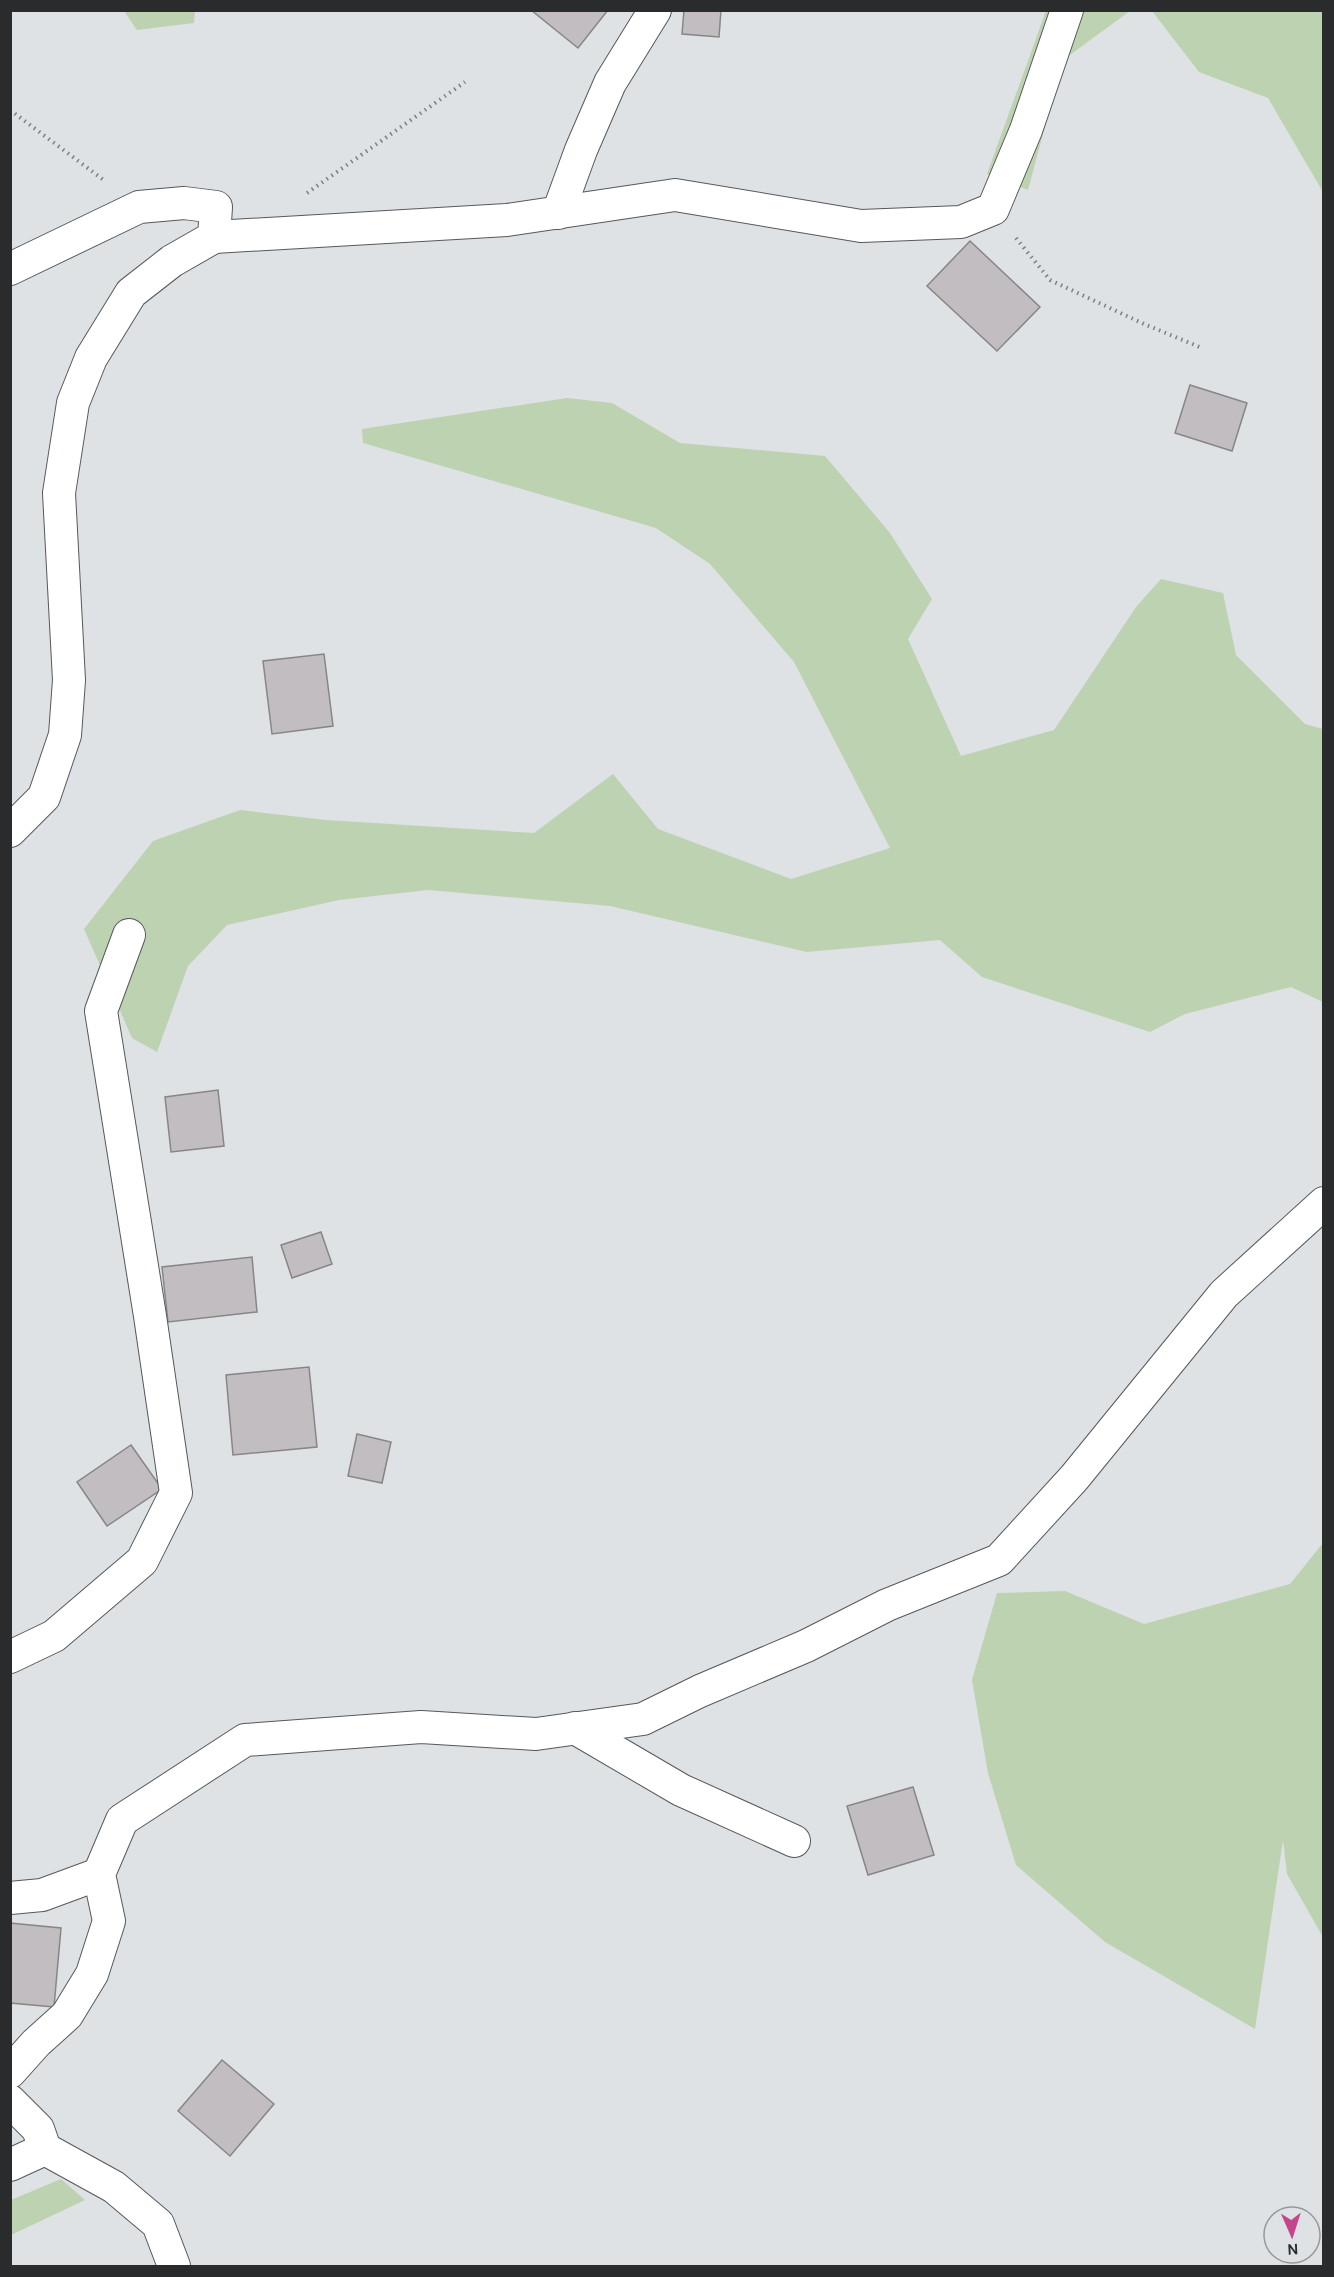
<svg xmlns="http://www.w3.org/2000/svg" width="1334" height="2277" viewBox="0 0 1334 2277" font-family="Karla,sans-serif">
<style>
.green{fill:#bdd2b0}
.building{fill:#c1bdc0;stroke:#888587;stroke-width:1.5}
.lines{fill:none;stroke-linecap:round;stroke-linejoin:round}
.street-casing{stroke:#56595c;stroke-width:34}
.path{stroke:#7e8183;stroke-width:4;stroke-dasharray:1.5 4.5;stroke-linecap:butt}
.street{stroke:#fff;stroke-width:32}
</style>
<rect width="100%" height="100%" fill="#dee2e5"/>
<!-- green -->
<g class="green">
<path d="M 124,11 L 195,11 L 194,23 L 137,30 Z"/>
<path d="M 1046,11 L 1130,11 L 1063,60 L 1028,190 L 987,174 Z"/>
<path d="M 1152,11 L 1323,11 L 1323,192 L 1268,98 L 1199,72 Z"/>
<path d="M 567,398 L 612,403 L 680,443 L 825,456 L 890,533 L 932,599 L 908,639 L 961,756 L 1054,730 L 1136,607 L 1161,579 L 1223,593 L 1236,655 L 1305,724 L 1323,729 L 1323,1002 L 1291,987 L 1185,1014 L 1150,1032 L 982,977 L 940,940 L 807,952 L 610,906 L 428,890 L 339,900 L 227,925 L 188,966 L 157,1052 L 132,1038 L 84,929 L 153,841 L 240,810 L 326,820 L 534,833 L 613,774 L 658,829 L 791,879 L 890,848 L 794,662 L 710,564 L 656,528 L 363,443 L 362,429 Z"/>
<path d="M 1323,1543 L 1323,1937 L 1287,1874 L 1283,1840 L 1255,2029 L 1105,1942 L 1016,1865 L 988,1773 L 972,1680 L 997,1593 L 1065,1591 L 1144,1624 L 1290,1584 Z"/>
<path d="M 61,2179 L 85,2200 L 11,2235 L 11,2200 Z"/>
</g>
<!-- building -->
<g class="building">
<path d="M 531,10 L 608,10 L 578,48 Z"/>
<path d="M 684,10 L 721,10 L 719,37 L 682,34 Z"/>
<path d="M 970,241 L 1040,307 L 997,351 L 927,286 Z"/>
<path d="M 1190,385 L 1247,403 L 1232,451 L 1175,433 Z"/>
<path d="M 324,654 L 333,726 L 272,734 L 263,661 Z"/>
<path d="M 218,1090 L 224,1146 L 171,1152 L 165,1097 Z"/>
<path d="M 321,1232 L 332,1264 L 292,1278 L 281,1245 Z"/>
<path d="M 252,1257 L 257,1312 L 168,1322 L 162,1267 Z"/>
<path d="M 309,1367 L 317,1447 L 233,1455 L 226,1375 Z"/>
<path d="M 357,1434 L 391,1442 L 382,1483 L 348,1476 Z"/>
<path d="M 131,1445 L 162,1489 L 107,1526 L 77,1482 Z"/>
<path d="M 913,1787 L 934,1855 L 868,1875 L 847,1806 Z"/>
<path d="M 10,1923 L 61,1928 L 54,2007 L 10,2003 Z"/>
<path d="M 222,2060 L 274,2104 L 230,2156 L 178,2111 Z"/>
</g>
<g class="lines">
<defs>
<g id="street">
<path d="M 558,213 L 581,150 L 610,83 L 655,10"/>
<path d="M 214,237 L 507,220 L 675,195 L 861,226 L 961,222 L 993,209 L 1026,130 L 1067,10"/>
<path d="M 10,269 L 139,207 L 184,203 L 216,207 L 214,237 L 172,261 L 131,293 L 91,358 L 73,403 L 59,493 L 69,680 L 65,735 L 44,797 L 10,831"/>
<path d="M 10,1657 L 54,1636 L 142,1561 L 176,1493 L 150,1316 L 101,1011 L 129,935"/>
<path d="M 575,1728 L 681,1790 L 794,1841"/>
<path d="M 10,1898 L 42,1895 L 99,1874"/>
<path d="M 10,2072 L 36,2043 L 67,2015 L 92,1974 L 109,1921 L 99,1874 L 122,1820 L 245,1740 L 421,1727 L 536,1734 L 643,1719 L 700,1691 L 806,1646 L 887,1605 L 999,1560 L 1074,1478 L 1224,1294 L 1324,1203"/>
<path d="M 10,2101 L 38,2129 L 45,2149 L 114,2187 L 158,2224 L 174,2266"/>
<path d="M 10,2165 L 45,2149"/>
</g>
</defs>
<!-- street casing -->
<use href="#street" class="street-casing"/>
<!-- path -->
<g class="path">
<path d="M 10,110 L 105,181"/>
<path d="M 307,193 L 465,82"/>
<path d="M 1016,238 L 1050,280 L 1144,324 L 1202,348"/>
</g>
<!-- street -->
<use href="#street" class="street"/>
</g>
<!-- border -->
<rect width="1334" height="2277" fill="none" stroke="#292b2c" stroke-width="24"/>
<!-- north arrow -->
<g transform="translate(1292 2235) rotate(177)"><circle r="28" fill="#dee2e5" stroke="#96999b" stroke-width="1.5"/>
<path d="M0-4.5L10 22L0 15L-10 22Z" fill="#c6448c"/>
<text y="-9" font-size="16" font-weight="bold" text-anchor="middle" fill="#292b2c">N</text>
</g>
</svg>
